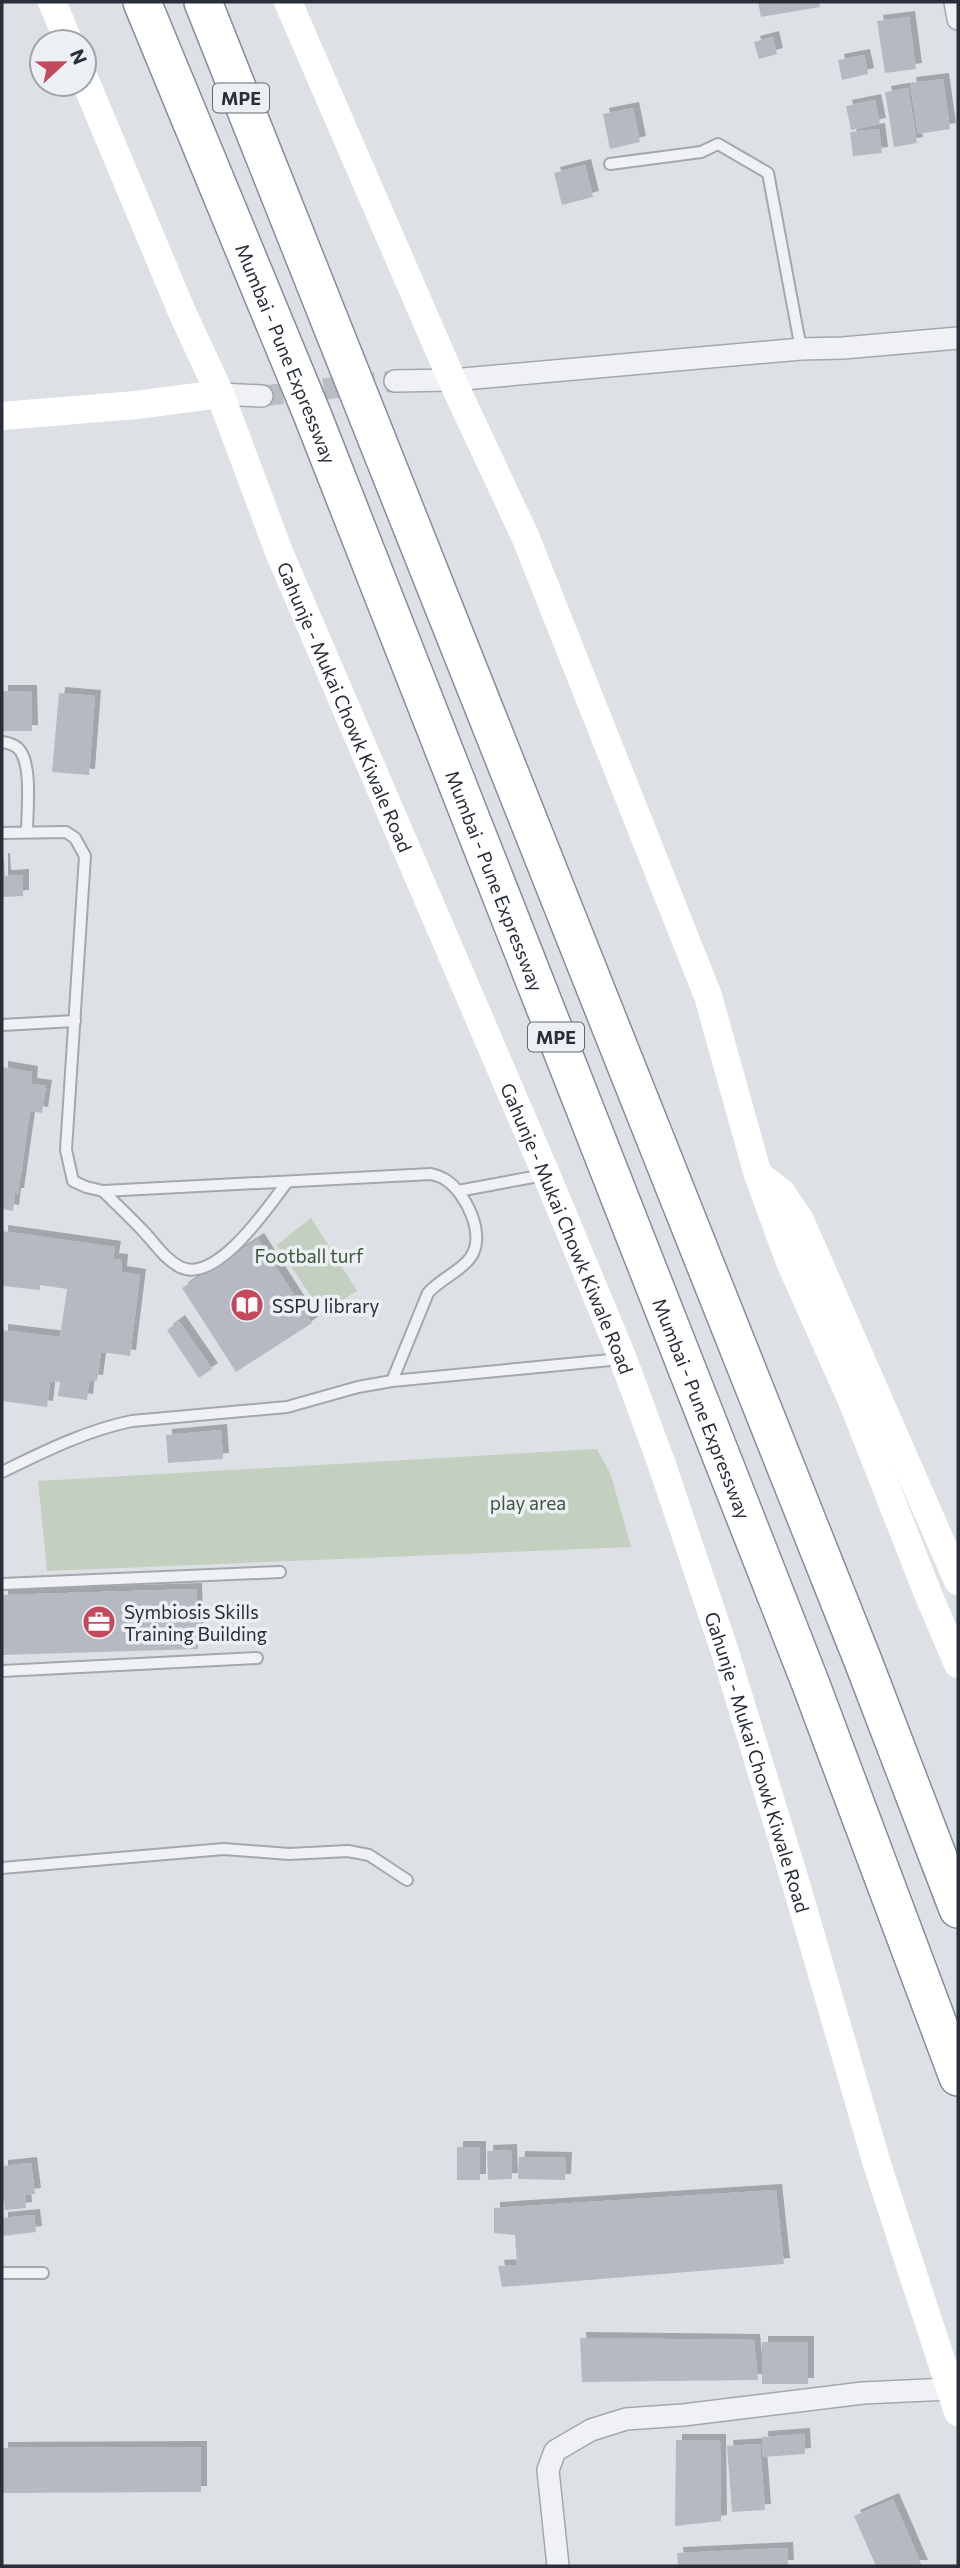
<svg xmlns="http://www.w3.org/2000/svg" width="960" height="2568" viewBox="0 0 960 2568" font-family="Commissioner,sans-serif">
<style>
.green{fill:#c3cfbf}
.building{fill:#b5bac2;filter:url(#shadow)}
.lines{fill:none;stroke-linecap:round;stroke-linejoin:round}
.street-tunnel{stroke:#b9bdc4;stroke-width:21;stroke-dasharray:21 10;stroke-linecap:butt}
.lane-casing{stroke:#a3a8af;stroke-width:14}
.street-casing{stroke:#a3a8af;stroke-width:24}
.highway-casing{stroke:#868e9b;stroke-width:40}
.lane{stroke:#eff1f5;stroke-width:10}
.street{stroke:#eff1f5;stroke-width:21}
.secondary{stroke:#fff;stroke-width:28}
.highway{stroke:#fff;stroke-width:37}
.labels{text-anchor:middle;dominant-baseline:central;stroke-width:7;stroke-linejoin:round;paint-order:stroke}
.shield{fill:#eceff4;stroke:#636972;stroke-width:2}
.shield-label{font-size:18px;font-weight:bold;fill:#282f3b}
.street-label{font-size:19px;fill:#282f3b;stroke:#eceff4}
.park-label{font-size:19px;fill:#3c5636;stroke:#eceff4}
.poi-label{font-size:19px;fill:#282f3b;stroke:#eceff4;text-anchor:start}
</style>
<defs>
<filter id="shadow"><feDropShadow dx="6" dy="-6" stdDeviation="0" flood-color="#0004"/></filter>
</defs>
<rect width="100%" height="100%" fill="#dde1e6"/>
<!-- green -->
<g class="green">
<path d="M 311,1218 L 357,1291 L 322,1313 L 277,1245 Z"/>
<path d="M 597,1449 L 611,1475 L 631,1547 L 47,1571 L 38,1481 Z"/>
</g>
<!-- building -->
<g class="building">
<path d="M 758,2 L 819,2 L 820,7 L 761,17 Z"/>
<path d="M 909,17 L 916,69 L 885,73 L 877,21 Z"/>
<path d="M 773,37 L 777,54 L 759,59 L 754,42 Z"/>
<path d="M 864,55 L 868,74 L 842,80 L 838,60 Z"/>
<path d="M 943,79 L 950,129 L 918,134 L 910,83 Z"/>
<path d="M 908,88 L 917,143 L 894,147 L 885,92 Z"/>
<path d="M 875,100 L 880,124 L 851,130 L 846,106 Z"/>
<path d="M 633,108 L 640,142 L 610,149 L 603,114 Z"/>
<path d="M 879,129 L 882,153 L 853,156 L 850,132 Z"/>
<path d="M 585,165 L 593,197 L 562,205 L 554,173 Z"/>
<path d="M 2,691 L 31,691 L 32,731 L 2,731 Z"/>
<path d="M 59,693 L 95,696 L 89,775 L 52,772 Z"/>
<path d="M 2,859 L 4,859 L 5,876 L 23,875 L 23,896 L 2,897 Z"/>
<path d="M 2,1067 L 32,1072 L 31,1084 L 46,1086 L 42,1113 L 30,1111 L 18,1194 L 15,1194 L 13,1211 L 2,1209 Z"/>
<path d="M 2,1231 L 115,1247 L 113,1259 L 122,1260 L 121,1272 L 140,1275 L 130,1356 L 101,1352 L 97,1381 L 89,1380 L 87,1400 L 58,1396 L 60,1382 L 50,1381 L 47,1407 L 2,1401 L 2,1330 L 60,1337 L 67,1289 L 40,1285 L 40,1290 L 3,1286 Z"/>
<path d="M 258,1239 L 312,1323 L 236,1372 L 182,1288 Z"/>
<path d="M 179,1321 L 212,1369 L 199,1378 L 167,1330 Z"/>
<path d="M 221,1430 L 223,1459 L 168,1463 L 166,1435 Z"/>
<path d="M 196,1589 L 198,1649 L 2,1655 L 2,1595 Z"/>
<rect x="457" y="2147" width="23" height="33"/>
<path d="M 511,2150 L 512,2179 L 488,2180 L 487,2151 Z"/>
<path d="M 519,2157 L 566,2158 L 565,2180 L 518,2179 Z"/>
<path d="M 31,2163 L 35,2194 L 25,2195 L 26,2208 L 5,2210 L 4,2201 L 2,2201 L 2,2166 Z"/>
<path d="M 776,2190 L 784,2264 L 502,2287 L 498,2266 L 517,2265 L 515,2235 L 494,2233 L 494,2208 Z"/>
<path d="M 34,2215 L 36,2232 L 2,2236 L 2,2218 Z"/>
<path d="M 580,2338 L 754,2340 L 758,2380 L 582,2382 Z"/>
<rect x="762" y="2342" width="46" height="42"/>
<path d="M 804,2434 L 805,2454 L 763,2457 L 762,2437 Z"/>
<path d="M 676,2440 L 720,2440 L 721,2521 L 675,2526 Z"/>
<path d="M 760,2444 L 765,2510 L 732,2512 L 727,2446 Z"/>
<path d="M 201,2447 L 201,2492 L 2,2493 L 2,2448 Z"/>
<path d="M 893,2499 L 922,2566 L 876,2566 L 854,2516 Z"/>
<path d="M 787,2548 L 788,2566 L 678,2566 L 677,2553 Z"/>
</g>
<g class="lines">
<!-- street-tunnel -->
<path class="street-tunnel" d="M 262,396 L 395,381"/>
<defs>
<g id="lane">
<path d="M 610,164 L 701,152 L 718,144 L 768,173 L 801,349"/>
<path d="M 2,742 C 10,743 17,745 21,752 C 32,770 27,811 27,832"/>
<path d="M 2,833 L 66,832 L 75,838 L 85,856 L 66,1150 L 73,1181 L 86,1187 L 103,1191 L 431,1174 C 435,1175 442,1177 446,1180 C 466,1193 487,1236 470,1258 C 461,1271 440,1279 428,1293 L 392,1381"/>
<path d="M 2,1025 L 75,1021"/>
<path d="M 103,1191 C 117,1205 132,1219 145,1233 C 156,1245 165,1259 180,1267 C 216,1285 269,1206 287,1182"/>
<path d="M 458,1191 L 544,1175"/>
<path d="M 2,1472 C 43,1452 87,1430 132,1421 L 287,1407 L 358,1387 L 392,1381 L 621,1359"/>
<path d="M 2,1584 L 280,1572"/>
<path d="M 2,1671 L 257,1658"/>
<path d="M 2,1868 L 224,1849 L 289,1854 L 348,1851 L 369,1855 L 407,1880"/>
<path d="M 2,2273 L 43,2273"/>
</g>
<g id="street">
<path d="M 955,2 L 958,19"/>
<path d="M 395,381 L 452,380 L 801,349 L 843,348 L 958,338"/>
<path d="M 220,394 L 262,396"/>
<path d="M 558,2566 L 548,2470 L 555,2451 L 591,2430 L 626,2419 L 683,2415 L 863,2393 L 949,2389"/>
</g>
<g id="highway">
<path id="s2" d="M 142,2 L 312,414 L 810,1682 L 958,2077"/>
<path d="M 203,2 L 863,1661 L 958,1909"/>
</g>
</defs>
<!-- lane casing -->
<use href="#lane" class="lane-casing"/>
<!-- street casing -->
<use href="#street" class="street-casing"/>
<!-- highway casing -->
<use href="#highway" class="highway-casing"/>
<!-- lane -->
<use href="#lane" class="lane"/>
<!-- street -->
<use href="#street" class="street"/>
<!-- secondary -->
<g class="secondary">
<path d="M 52,2 L 69,42"/>
<path d="M 288,2 L 452,380 L 525,536 L 708,996 L 758,1175 L 790,1262 L 853,1403 L 928,1594 L 958,1664"/>
<path id="s1" d="M 84,78 L 182,312 L 220,394 L 279,552 L 546,1174 L 623,1359 L 661,1462 L 725,1652 L 796,1884 L 877,2164 L 958,2412"/>
<path d="M 2,416 L 136,405 L 220,394"/>
<path d="M 761,1177 L 781,1192 L 800,1220 L 958,1581"/>
</g>
<!-- highway -->
<use href="#highway" class="highway"/>
</g>
<!-- icons -->
<defs>
<symbol id="library-disc" viewBox="-11 -11 22 22"><circle r="9.5" fill="#c4495c" stroke="#eceff4"/><path d="M-6-4Q-3-5.5-.7-3.5V5Q-3 3-6 4ZM6-4Q3-5.5 .7-3.5V5Q3 3 6 4Z" fill="#fff"/></symbol>
<symbol id="office-disc" viewBox="-11 -11 22 22"><circle r="9.5" fill="#c4495c" stroke="#eceff4"/><path d="M-6-3h4V-5.5h4V-3h4V5H-6ZM-1-4.5V-3h2v-1.5ZM-6 0V1H6V0Z" fill="#fff"/></symbol>
</defs>
<g fill-rule="evenodd">
<use href="#library-disc" x="228" y="1286" width="38" height="38"/>
<use href="#office-disc" x="80" y="1603" width="38" height="38"/>
</g>
<g class="labels">
<!-- shield labels -->
<g class="shield">
<rect x="213" y="83.5" width="56" height="29" rx="5"/>
<rect x="528" y="1022.5" width="56" height="29" rx="5"/>
</g>
<g class="shield-label">
<text x="241" y="98">MPE</text>
<text x="556" y="1037">MPE</text>
</g>
<!-- street labels -->
<g class="street-label">
<text stroke="none"><textPath href="#s2" startOffset="380">Mumbai - Pune Expressway</textPath></text>
<text stroke="none"><textPath href="#s1" startOffset="681">Gahunje - Mukai Chowk Kiwale Road</textPath></text>
<text stroke="none"><textPath href="#s2" startOffset="947">Mumbai - Pune Expressway</textPath></text>
<text stroke="none"><textPath href="#s1" startOffset="1248">Gahunje - Mukai Chowk Kiwale Road</textPath></text>
<text stroke="none"><textPath href="#s2" startOffset="1514">Mumbai - Pune Expressway</textPath></text>
<text stroke="none"><textPath href="#s1" startOffset="1815">Gahunje - Mukai Chowk Kiwale Road</textPath></text>
</g>
<!-- park labels -->
<g class="park-label">
<text x="309" y="1255">Football turf</text>
<text x="528" y="1502">play area</text>
</g>
<!-- poi labels -->
<g class="poi-label">
<text x="272" y="1305">SSPU library</text>
<text x="124" y="1611">Symbiosis Skills<tspan x="124" dy="22">Training Building</tspan></text>
</g>
</g>
<!-- border -->
<rect width="960" height="2568" fill="none" stroke="#282f3b" stroke-width="7"/>
<!-- north arrow -->
<g transform="translate(63 63) rotate(68)"><circle r="33" fill="#eceff4" stroke="#9ea2aa" stroke-width="2"/>
<path d="M0-5L12 26L0 18L-12 26Z" fill="#c4495c"/>
<text y="-10" font-size="19" font-weight="bold" text-anchor="middle" fill="#282f3b">N</text>
</g>
</svg>
